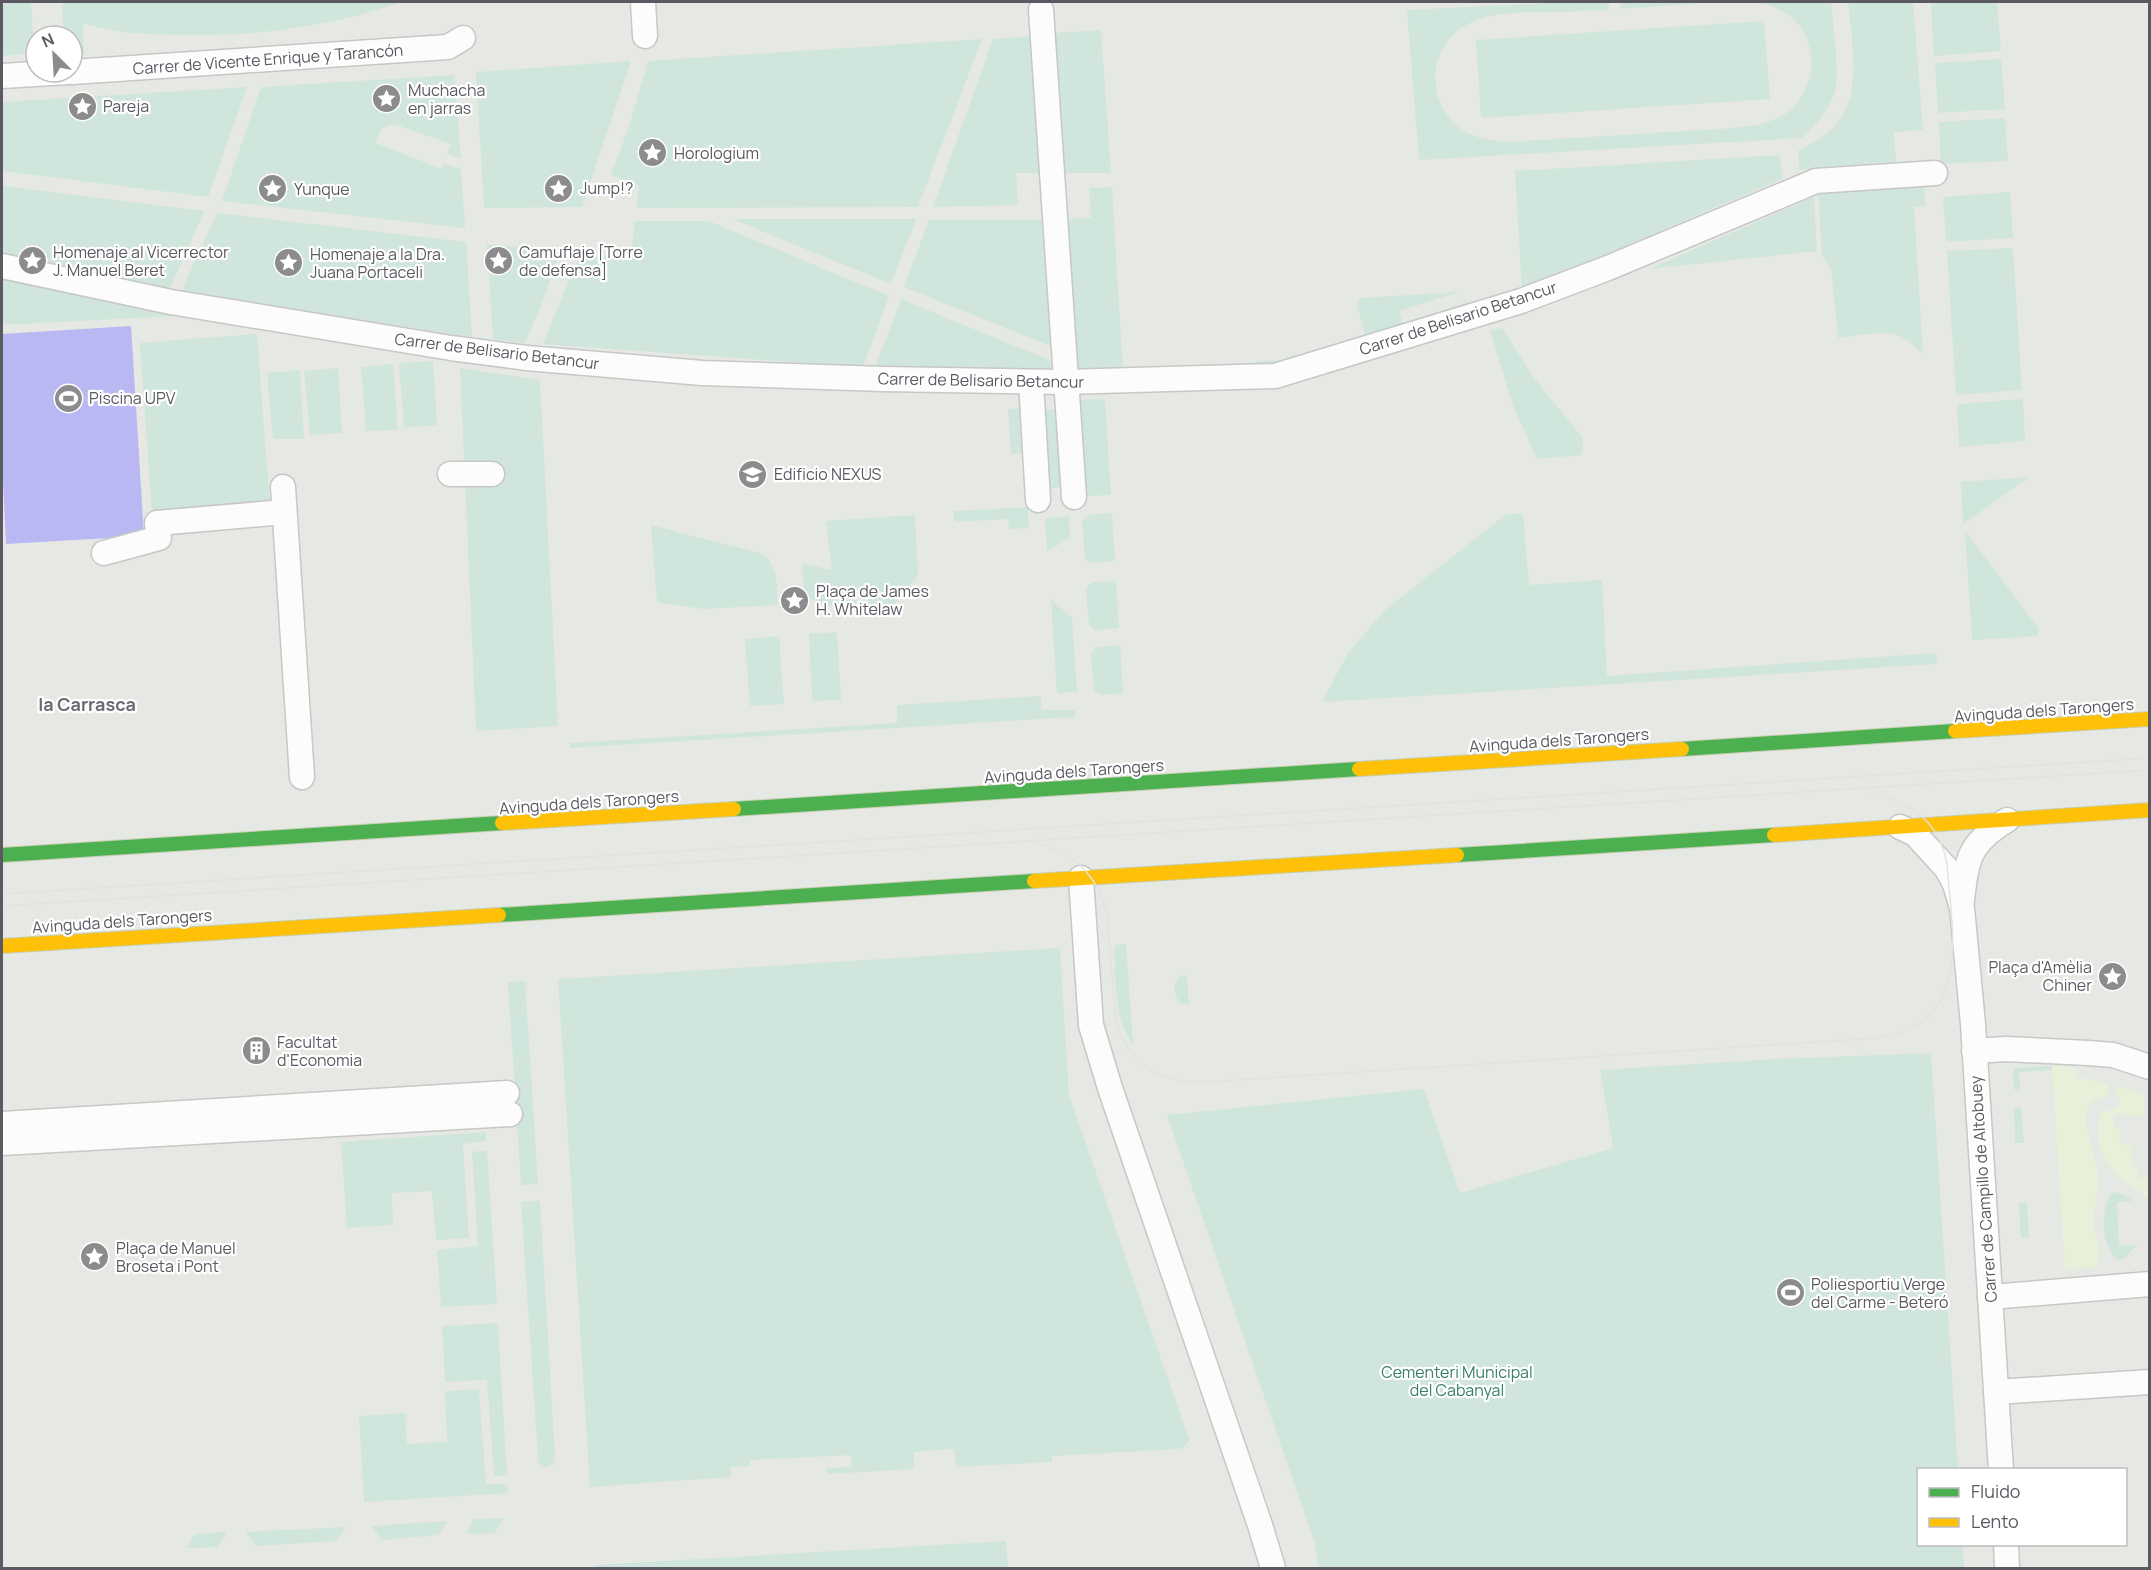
<svg xmlns="http://www.w3.org/2000/svg" width="2151" height="1570" viewBox="0 0 2151 1570" font-family="Manrope,sans-serif">
<style>
.green{fill:#d0e5db}
.sand{fill:#e7f1d9}
.water{fill:#bab8f2}
.lines{fill:none;stroke-linecap:round;stroke-linejoin:round}
.street-casing{stroke:#c6c7c7;stroke-width:27}
.fast-casing{stroke:#c6cfb3;stroke-width:16}
.slow-casing{stroke:#c6cfb3;stroke-width:16}
.street{stroke:#fbfcfb;stroke-width:24}
.fast{stroke:#4caf50;stroke-width:14}
.slow{stroke:#ffc107;stroke-width:14}
.tram{stroke:#e2e2e1;stroke-width:1.5}
.labels{text-anchor:middle;dominant-baseline:central;stroke-width:4.5;stroke-linejoin:round;paint-order:stroke}
.street-label{font-size:16px;fill:#5b5961;stroke:#fff}
.poi-label{font-size:16px;fill:#5b5961;stroke:#fff;text-anchor:start}
.park-label{font-size:16px;fill:#398067;stroke:#fff}
.neighbourhood-label{font-size:18px;font-weight:bold;fill:#6b6a73;stroke:#fff}
</style>
<rect width="100%" height="100%" fill="#e6e9e3"/>
<!-- green -->
<g class="green">
<path d="M 2,2 L 31,2 L 34,53 L 2,56 Z"/>
<path d="M 62,2 L 401,2 C 316,32 223,40 133,33 C 117,32 100,27 83,24 L 84,53 L 72,54 L 72,36 L 63,36 Z"/>
<path d="M 1563,2 L 1609,2 L 1609,10 C 1586,11 1563,12 1540,12 C 1515,13 1491,12 1468,24 C 1430,43 1424,96 1456,125 C 1470,138 1489,140 1508,142 L 1734,128 C 1754,126 1776,123 1791,109 C 1816,86 1819,45 1795,21 C 1783,8 1765,3 1749,2 L 1831,2 C 1833,22 1840,75 1835,92 C 1829,110 1816,125 1802,138 L 1419,160 L 1407,10 Z"/>
<path d="M 1619,2 L 1717,2 L 1620,9 Z"/>
<path d="M 1848,2 L 1913,2 L 1923,130 L 1894,132 L 1896,161 L 1799,170 L 1798,151 C 1809,144 1824,138 1833,128 C 1865,95 1851,42 1848,2 Z"/>
<path d="M 1931,2 L 1997,2 L 2001,51 L 1934,56 Z"/>
<path d="M 1764,21 L 1770,99 L 1481,118 L 1476,40 Z"/>
<path d="M 1101,30 L 1111,173 L 1063,173 L 1053,33 Z"/>
<path d="M 1034,36 L 1042,173 L 1016,173 L 1018,205 L 933,207 L 993,39 Z"/>
<path d="M 982,39 L 918,207 L 637,208 L 639,186 L 611,175 L 629,126 L 648,61 Z"/>
<path d="M 2001,59 L 2005,109 L 1938,113 L 1935,63 Z"/>
<path d="M 631,61 L 582,207 L 484,208 L 476,72 Z"/>
<path d="M 454,75 L 461,158 L 447,154 L 451,144 L 394,124 L 381,129 L 376,143 L 442,169 L 444,164 L 461,169 L 465,228 L 222,201 L 261,87 Z"/>
<path d="M 247,87 L 208,197 L 2,171 L 2,102 Z"/>
<path d="M 2005,118 L 2008,161 L 1941,164 L 1939,122 Z"/>
<path d="M 1780,155 L 1782,179 L 1522,290 L 1515,171 Z"/>
<path d="M 1924,183 L 1925,206 L 1914,207 L 1923,355 C 1896,323 1876,334 1838,338 L 1831,269 L 1822,255 L 1818,191 Z"/>
<path d="M 2,186 L 204,211 L 169,291 L 2,257 Z"/>
<path d="M 1112,187 L 1123,372 L 1075,372 L 1066,219 L 1091,218 L 1089,188 Z"/>
<path d="M 2010,192 L 2013,238 L 1946,242 L 1943,197 Z"/>
<path d="M 1814,197 L 1817,251 L 1649,269 Z"/>
<path d="M 217,213 L 466,242 L 472,337 L 181,292 Z"/>
<path d="M 732,219 L 916,219 L 891,284 Z"/>
<path d="M 929,220 L 1045,220 L 1053,347 L 904,287 Z"/>
<path d="M 635,221 L 709,221 L 889,296 L 863,367 L 543,344 L 580,254 L 630,260 Z"/>
<path d="M 487,244 L 560,251 L 544,298 L 525,343 L 493,339 Z"/>
<path d="M 2013,248 L 2022,390 L 1956,395 L 1947,251 Z"/>
<path d="M 2,277 L 194,315 L 2,325 Z"/>
<path d="M 1459,292 L 1399,311 L 1403,323 L 1462,304 L 1516,292 L 1297,362 L 1255,368 L 1254,362 L 1280,360 L 1365,335 L 1357,304 L 1361,298 Z"/>
<path d="M 901,299 L 1054,362 L 1054,372 L 875,368 Z"/>
<path d="M 1502,328 L 1534,378 L 1583,438 L 1582,455 L 1537,459 L 1513,406 L 1490,330 Z"/>
<path d="M 257,334 L 270,507 L 152,515 L 140,343 Z"/>
<path d="M 433,361 L 437,425 L 404,428 L 399,363 Z"/>
<path d="M 393,364 L 398,430 L 366,431 L 361,367 Z"/>
<path d="M 338,368 L 342,433 L 310,435 L 304,371 Z"/>
<path d="M 460,368 L 540,380 L 558,726 L 476,731 Z"/>
<path d="M 300,370 L 304,439 L 273,439 L 267,373 Z"/>
<path d="M 1105,399 L 1111,495 L 1088,496 L 1081,492 L 1075,400 Z"/>
<path d="M 2023,399 L 2025,441 L 1959,447 L 1957,404 Z"/>
<path d="M 1020,408 L 1023,453 L 1011,454 L 1008,409 Z"/>
<path d="M 1045,409 L 1057,410 L 1066,487 L 1043,489 L 1040,412 Z"/>
<path d="M 2029,477 L 1963,524 L 1961,482 Z"/>
<path d="M 1028,507 L 1029,528 L 1009,529 L 1008,519 L 954,522 L 954,511 Z"/>
<path d="M 1112,513 L 1115,561 L 1091,563 L 1085,558 L 1082,521 L 1088,515 Z"/>
<path d="M 1523,513 L 1529,585 L 1602,580 L 1607,676 L 1936,653 L 1937,664 L 1322,702 L 1348,653 L 1385,610 L 1505,515 Z"/>
<path d="M 915,515 L 918,575 L 888,612 L 870,613 L 867,592 L 855,594 L 857,614 L 804,597 L 802,563 L 832,570 L 826,521 Z"/>
<path d="M 1069,516 L 1070,537 L 1047,552 L 1045,518 Z"/>
<path d="M 651,525 L 763,554 C 779,568 777,586 778,605 L 703,609 L 657,602 Z"/>
<path d="M 1965,531 L 2039,629 L 2037,636 L 1972,640 Z"/>
<path d="M 1116,581 L 1119,628 L 1095,630 L 1089,625 L 1086,589 L 1092,582 Z"/>
<path d="M 1051,599 L 1072,618 L 1077,692 L 1057,693 Z"/>
<path d="M 837,632 L 841,700 L 812,701 L 809,634 Z"/>
<path d="M 779,636 L 784,704 L 750,706 L 745,639 Z"/>
<path d="M 1120,645 L 1123,693 L 1100,695 L 1094,690 L 1091,654 L 1096,647 Z"/>
<path d="M 1041,696 L 1042,710 L 1075,710 L 1075,717 L 570,748 L 570,743 L 897,723 L 897,705 Z"/>
<path d="M 1126,944 L 1133,1044 C 1112,1017 1116,977 1114,945 Z"/>
<path d="M 1060,948 L 1069,1095 L 1190,1442 L 1187,1442 L 1184,1447 L 1179,1449 L 1052,1456 L 1052,1462 L 956,1467 L 954,1449 L 914,1452 L 914,1469 L 827,1474 L 827,1468 L 851,1467 L 851,1455 L 750,1460 L 750,1466 L 731,1467 L 731,1477 L 590,1487 L 558,979 Z"/>
<path d="M 1181,975 L 1187,975 L 1189,1005 L 1179,1003 L 1174,991 L 1175,982 Z"/>
<path d="M 525,981 L 538,1184 L 521,1185 L 508,982 Z"/>
<path d="M 1931,1053 L 1958,1469 L 1918,1470 L 1918,1544 L 1963,1545 L 1964,1568 L 1319,1568 L 1314,1541 L 1167,1115 L 1424,1089 L 1460,1193 L 1613,1148 L 1600,1070 L 1776,1059 Z"/>
<path d="M 2052,1066 L 2053,1070 L 2019,1072 L 2020,1089 L 2014,1090 L 2013,1073 L 2015,1068 Z"/>
<path d="M 2014,1107 L 2021,1107 L 2024,1143 L 2015,1143 Z"/>
<path d="M 486,1132 L 486,1141 L 463,1144 L 469,1238 L 436,1240 L 432,1191 L 392,1193 L 393,1225 L 347,1228 L 341,1142 Z"/>
<path d="M 487,1150 L 497,1304 L 441,1307 L 437,1250 L 478,1246 L 472,1152 Z"/>
<path d="M 2112,1192 L 2123,1194 L 2133,1201 L 2117,1202 L 2119,1246 L 2137,1245 L 2123,1259 L 2118,1260 C 2100,1245 2100,1210 2112,1192 Z"/>
<path d="M 540,1201 L 555,1456 L 553,1464 L 545,1467 L 539,1463 L 538,1458 L 521,1202 Z"/>
<path d="M 2019,1203 L 2027,1203 L 2029,1237 L 2021,1238 Z"/>
<path d="M 498,1323 L 507,1475 L 494,1476 L 487,1380 L 445,1382 L 442,1326 Z"/>
<path d="M 479,1389 L 486,1484 L 507,1484 L 508,1493 L 364,1502 L 359,1416 L 405,1413 L 407,1444 L 447,1442 L 445,1391 Z"/>
<path d="M 504,1518 L 494,1533 L 466,1534 L 474,1519 Z"/>
<path d="M 448,1521 L 438,1535 L 382,1540 L 371,1526 Z"/>
<path d="M 347,1527 L 336,1541 L 256,1546 L 245,1532 Z"/>
<path d="M 227,1532 L 217,1547 L 187,1548 L 195,1534 Z"/>
<path d="M 1006,1541 L 1008,1568 L 596,1568 L 595,1565 Z"/>
</g>
<!-- sand -->
<g class="sand">
<path d="M 2052,1066 L 2075,1068 L 2078,1077 L 2109,1085 L 2107,1095 C 2100,1098 2091,1101 2088,1108 C 2081,1127 2096,1156 2098,1176 C 2099,1193 2092,1210 2094,1227 C 2096,1242 2103,1252 2096,1267 L 2065,1269 Z"/>
<path d="M 2117,1086 L 2145,1095 L 2145,1115 L 2126,1116 L 2126,1113 L 2113,1114 L 2114,1128 L 2119,1128 L 2121,1145 L 2131,1145 L 2132,1166 L 2138,1166 L 2139,1179 L 2148,1178 L 2149,1198 C 2118,1181 2088,1151 2101,1113 L 2117,1107 L 2120,1103 L 2120,1098 L 2116,1095 Z"/>
</g>
<!-- water -->
<path class="water" d="M 131,326 L 144,536 L 6,544 L 2,461 L 2,334 Z"/>
<g class="lines">
<defs>
<g id="street">
<path d="M 643,2 L 645,36"/>
<path d="M 1041,10 L 1074,497"/>
<path d="M 72,72 L 448,47 L 463,38"/>
<path d="M 2,76 L 69,72"/>
<path d="M 2,266 L 171,302 L 451,348 L 527,358 L 702,373 L 883,379 L 1065,382 L 1275,376 L 1521,301 L 1608,268 L 1816,181 L 1935,173"/>
<path d="M 1031,382 L 1038,500"/>
<path d="M 450,474 L 492,474"/>
<path d="M 283,487 L 302,777"/>
<path d="M 104,553 L 159,538 L 157,523 L 284,512"/>
<path d="M 1900,827 L 1915,834 L 1947,869 L 1955,884 L 1962,908 L 1973,1024 L 2001,1470"/>
<path d="M 1081,878 L 1091,1025 L 1110,1088 L 1260,1525 L 1273,1568"/>
<path d="M 1962,900 C 1967,858 1969,843 2007,820"/>
<path d="M 1974,1051 L 2006,1049 L 2088,1053 L 2113,1055 L 2150,1067"/>
<path d="M 2,1124 L 507,1093"/>
<path d="M 2,1143 L 510,1114"/>
<path d="M 1990,1297 L 2150,1284"/>
<path d="M 1996,1392 L 2150,1382"/>
<path d="M 2006,1544 L 2007,1568"/>
</g>
<g id="fast">
<path d="M 1682,749 L 1955,731"/>
<path d="M 734,809 L 1359,769"/>
<path d="M 2,855 L 502,823"/>
<path d="M 1457,855 L 1774,835"/>
<path d="M 499,915 L 1034,881"/>
</g>
<g id="slow">
<path d="M 1955,731 L 2150,719"/>
<path d="M 1359,769 L 1682,749"/>
<path d="M 502,823 L 734,809"/>
<path d="M 1774,835 L 2150,810"/>
<path d="M 1034,881 L 1457,855"/>
<path d="M 2,946 L 499,915"/>
</g>
</defs>
<!-- street casing -->
<use href="#street" class="street-casing"/>
<!-- fast casing -->
<use href="#fast" class="fast-casing"/>
<!-- slow casing -->
<use href="#slow" class="slow-casing"/>
<!-- street -->
<use href="#street" class="street"/>
<!-- fast -->
<use href="#fast" class="fast"/>
<!-- slow -->
<use href="#slow" class="slow"/>
<!-- tram -->
<g class="tram">
<path d="M 1034,843 C 1074,853 1096,873 1107,913 L 1116,1024 C 1133,1068 1160,1083 1207,1082 L 1877,1038 C 1974,1024 1952,935 1947,864 C 1939,820 1911,803 1870,793"/>
<path d="M 2,894 L 2150,758"/>
<path d="M 2,906 L 2150,770"/>
</g>
</g>
<!-- icons -->
<defs>
<symbol id="sight-disc" viewBox="-11 -11 22 22"><circle r="9.5" fill="#8c8b8e" stroke="#fff"/><path d="M0-6L1.8-2.2L6-1.7L2.9 1.2L3.7 5.4L0 3.3L-3.7 5.4L-2.9 1.2L-6-1.7L-1.8-2.2Z" fill="#fff"/></symbol>
<symbol id="stadium-disc" viewBox="-11 -11 22 22"><circle r="9.5" fill="#8c8b8e" stroke="#fff"/><path d="M0-5a6.5 5 0 1 0 0 10a6.5 5 0 1 0 0-10ZM-3.5-1.8h7v3.6h-7Z" fill="#fff"/></symbol>
<symbol id="university-disc" viewBox="-11 -11 22 22"><circle r="9.5" fill="#8c8b8e" stroke="#fff"/><path d="M0-5L7-2L0 1L-7-2ZM-4 1L0 2.5L4 1V4Q0 6-4 4Z" fill="#fff"/></symbol>
<symbol id="building-disc" viewBox="-11 -11 22 22"><circle r="9.5" fill="#8c8b8e" stroke="#fff"/><path d="M-4-6H4V6H1V3H-1V6H-4ZM-2.5-4.3h1.7v1.8h-1.7ZM.8-4.3h1.7v1.8H.8ZM-2.5-1h1.7V.8h-1.7ZM.8-1h1.7V.8H.8Z" fill="#fff"/></symbol>
</defs>
<g fill-rule="evenodd">
<use href="#sight-disc" x="370" y="82" width="33" height="33"/>
<use href="#sight-disc" x="66" y="90" width="33" height="33"/>
<use href="#sight-disc" x="636" y="136" width="33" height="33"/>
<use href="#sight-disc" x="542" y="172" width="33" height="33"/>
<use href="#sight-disc" x="256" y="172" width="33" height="33"/>
<use href="#sight-disc" x="16" y="244" width="33" height="33"/>
<use href="#sight-disc" x="482" y="244" width="33" height="33"/>
<use href="#sight-disc" x="272" y="246" width="33" height="33"/>
<use href="#stadium-disc" x="52" y="382" width="33" height="33"/>
<use href="#university-disc" x="736" y="458" width="33" height="33"/>
<use href="#sight-disc" x="778" y="584" width="33" height="33"/>
<use href="#sight-disc" x="2096" y="960" width="33" height="33"/>
<use href="#building-disc" x="240" y="1034" width="33" height="33"/>
<use href="#sight-disc" x="78" y="1240" width="33" height="33"/>
<use href="#stadium-disc" x="1774" y="1276" width="33" height="33"/>
</g>
<g class="labels">
<!-- street labels -->
<g class="street-label">
<text transform="translate(268 59) rotate(-4)">Carrer de Vicente Enrique y Tarancón</text>
<text transform="translate(1458 318) rotate(-18)">Carrer de Belisario Betancur</text>
<text transform="translate(497 351) rotate(7)">Carrer de Belisario Betancur</text>
<text transform="translate(981 380) rotate(1)">Carrer de Belisario Betancur</text>
<text transform="translate(2044 710) rotate(-4)">Avinguda dels Tarongers</text>
<text transform="translate(1559 740) rotate(-4)">Avinguda dels Tarongers</text>
<text transform="translate(1074 771) rotate(-4)">Avinguda dels Tarongers</text>
<text transform="translate(589 802) rotate(-4)">Avinguda dels Tarongers</text>
<text transform="translate(122 921) rotate(-4)">Avinguda dels Tarongers</text>
<text transform="translate(1983 1189) rotate(-94)">Carrer de Campillo de Altobuey</text>
</g>
<!-- poi labels -->
<g class="poi-label">
<text x="408" y="90">Muchacha<tspan x="408" dy="18">en jarras</tspan></text>
<text x="103" y="106">Pareja</text>
<text x="674" y="153">Horologium</text>
<text x="580" y="188">Jump!?</text>
<text x="294" y="189">Yunque</text>
<text x="53" y="252">Homenaje al Vicerrector<tspan x="53" dy="18">J. Manuel Beret</tspan></text>
<text x="519" y="252">Camuflaje [Torre<tspan x="519" dy="18">de defensa]</tspan></text>
<text x="310" y="254">Homenaje a la Dra.<tspan x="310" dy="18">Juana Portaceli</tspan></text>
<text x="89" y="398">Piscina UPV</text>
<text x="774" y="474">Edificio NEXUS</text>
<text x="816" y="591">Plaça de James<tspan x="816" dy="18">H. Whitelaw</tspan></text>
<text x="2092" y="967" text-anchor="end">Plaça d'Amèlia<tspan x="2092" dy="18">Chiner</tspan></text>
<text x="277" y="1042">Facultat<tspan x="277" dy="18">d'Economia</tspan></text>
<text x="116" y="1248">Plaça de Manuel<tspan x="116" dy="18">Broseta i Pont</tspan></text>
<text x="1811" y="1284">Poliesportiu Verge<tspan x="1811" dy="18">del Carme - Beteró</tspan></text>
</g>
<!-- park labels -->
<g class="park-label">
<text x="1457" y="1372">Cementeri Municipal<tspan x="1457" dy="18">del Cabanyal</tspan></text>
</g>
<!-- neighbourhood labels -->
<g class="neighbourhood-label">
<text x="87" y="704">la Carrasca</text>
</g>
</g>
<!-- border -->
<rect width="2151" height="1570" fill="none" stroke="#5b5961" stroke-width="6"/>
<!-- legend -->
<rect x="1917" y="1468" width="210" height="78" fill="#ffffff" stroke="#bdbdc0" stroke-width="1.5"/>
<rect x="1929" y="1488" width="30" height="9" fill="#4caf50" stroke="#bdbdc0" stroke-width="1.5"/>
<text x="1971" y="1498" font-size="18" fill="#5b5961">Fluido</text>
<rect x="1929" y="1518" width="30" height="9" fill="#ffc107" stroke="#bdbdc0" stroke-width="1.5"/>
<text x="1971" y="1528" font-size="18" fill="#5b5961">Lento</text>
<!-- north arrow -->
<g transform="translate(54 54) rotate(336)"><circle r="28" fill="#ffffff" stroke="#bdbdc0" stroke-width="1.5"/>
<path d="M0-4.5L10 22L0 15L-10 22Z" fill="#8c8b8e"/>
<text y="-9" font-size="16" font-weight="bold" text-anchor="middle" fill="#5b5961">N</text>
</g>
</svg>
